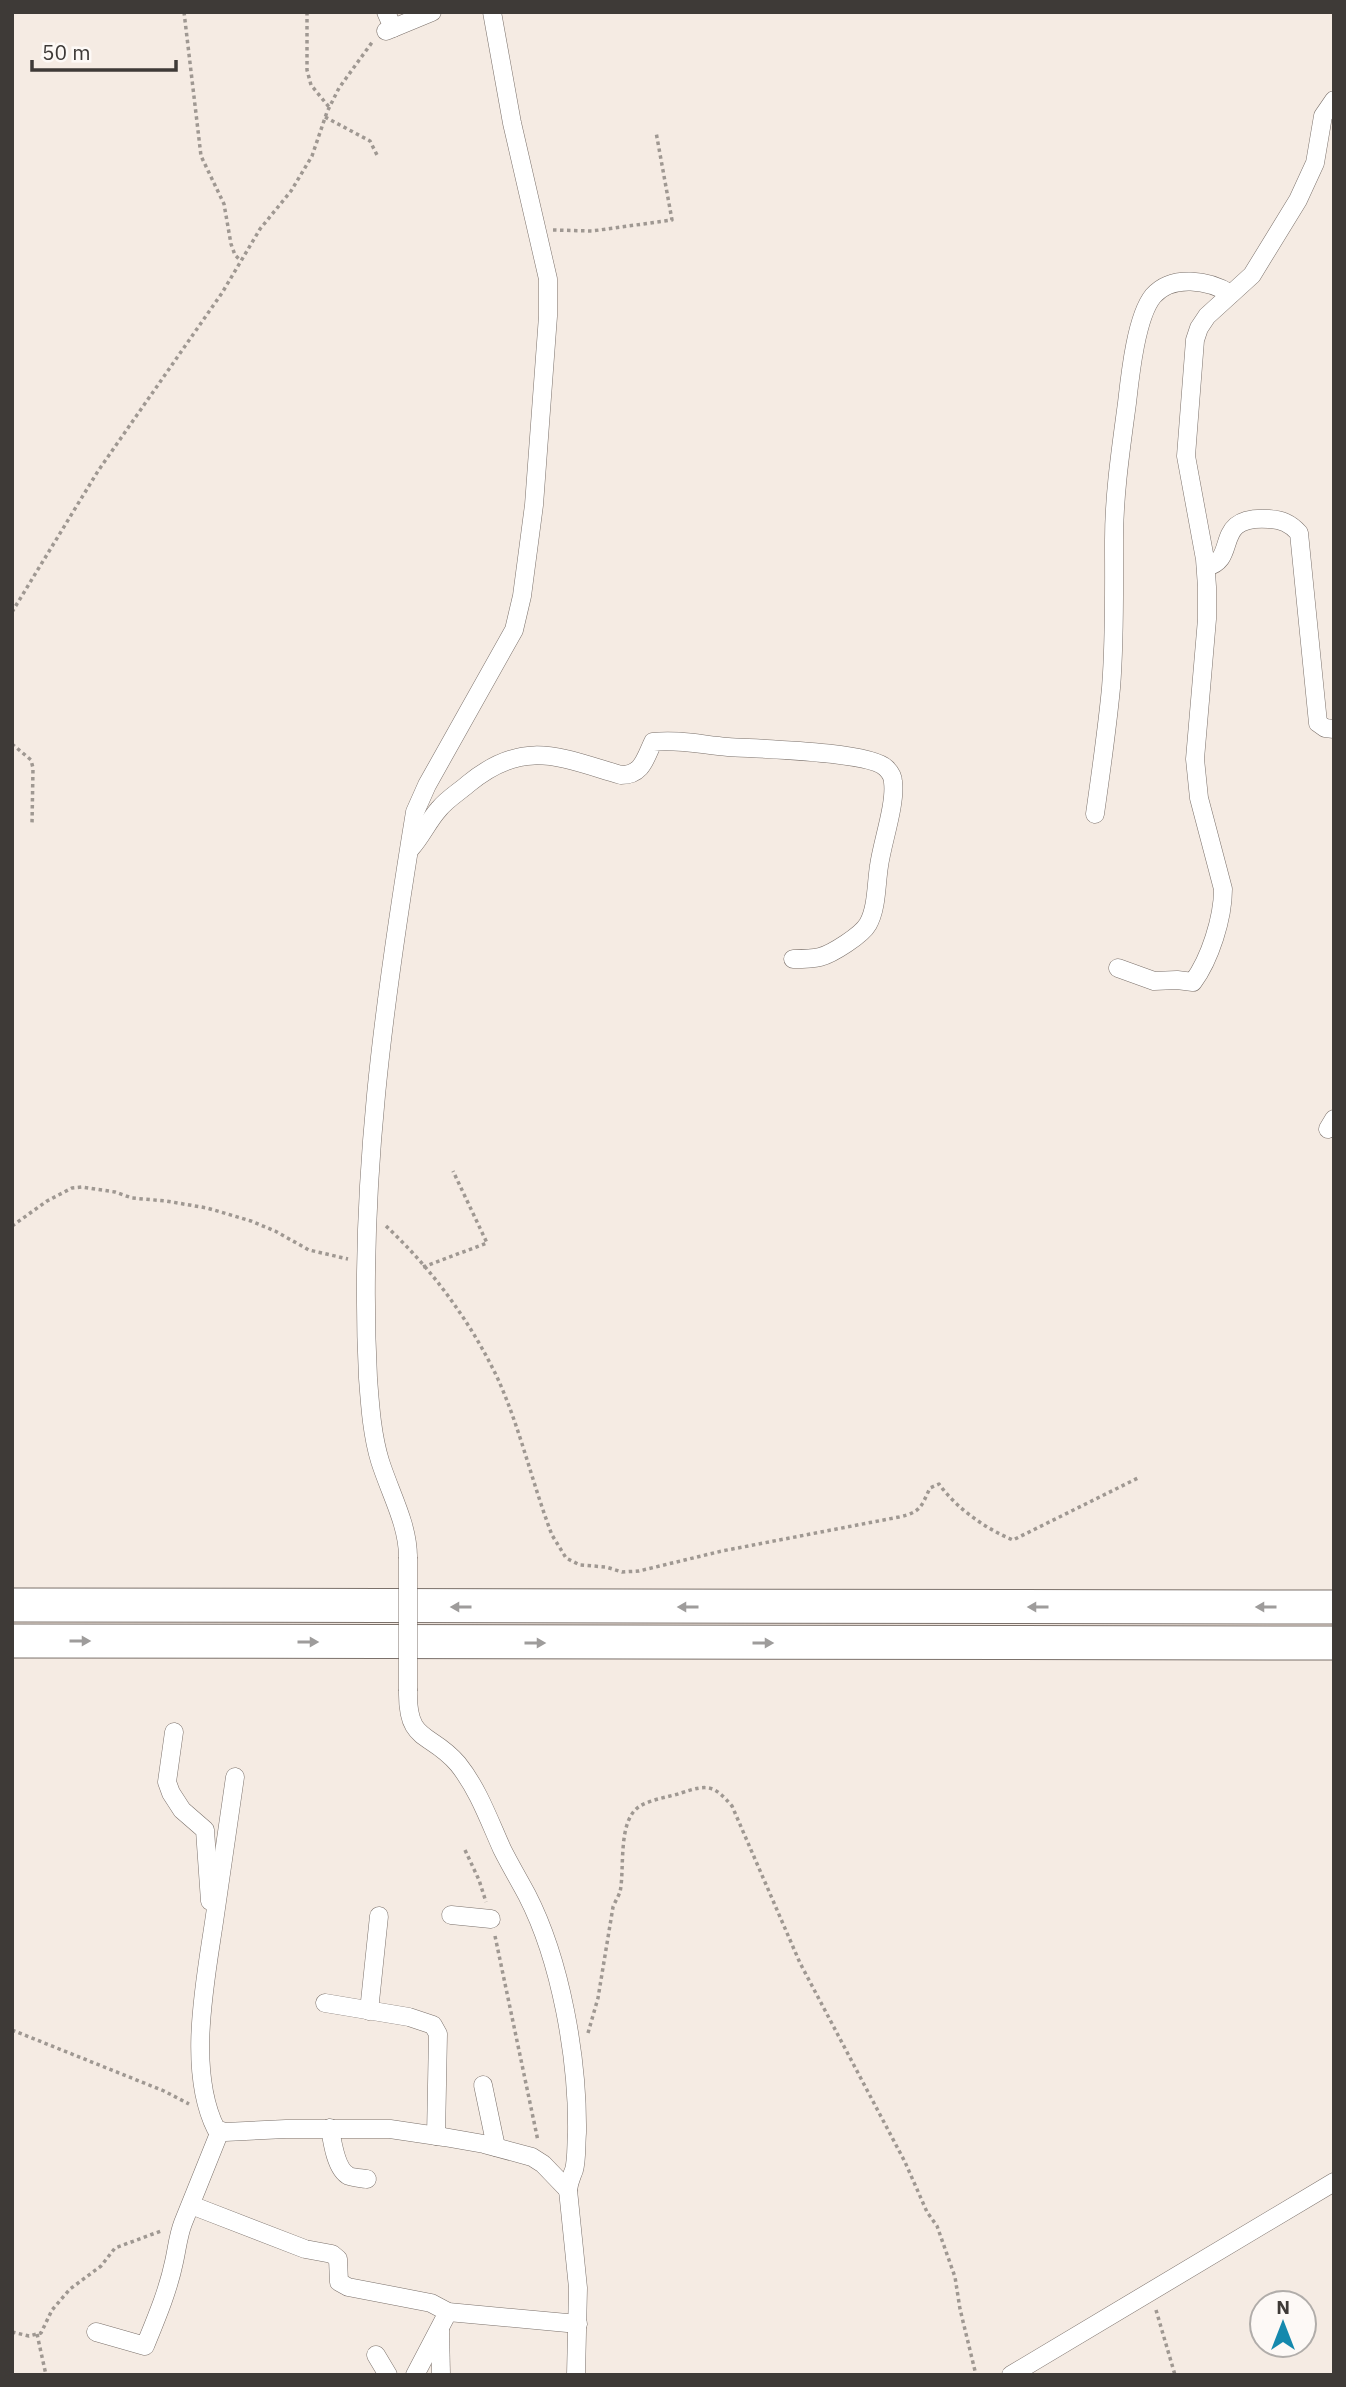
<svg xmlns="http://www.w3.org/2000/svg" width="1346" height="2387" viewBox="0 0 1346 2387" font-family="'IBM Plex Sans',sans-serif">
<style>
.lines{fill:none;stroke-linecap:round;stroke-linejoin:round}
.minor-casing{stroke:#7b716b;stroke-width:19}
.motorway-casing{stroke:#7b716b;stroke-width:35}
.path{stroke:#9f9892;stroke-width:3.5;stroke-dasharray:3.5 3.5;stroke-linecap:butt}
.minor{stroke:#fff;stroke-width:18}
.motorway{stroke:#fff;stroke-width:33}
.minor-bridge-casing{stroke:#7b716b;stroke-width:19;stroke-linecap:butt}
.minor-bridge{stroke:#fff;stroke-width:18}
.oneway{fill:#9e9c9b}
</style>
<rect width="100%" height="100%" fill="#f5ebe3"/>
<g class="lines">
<defs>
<g id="minor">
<path d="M 386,12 L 393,28"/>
<path d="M 386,31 L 432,12"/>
<path d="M 1206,567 C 1240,560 1210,515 1269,519 C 1282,520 1290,523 1299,533 L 1318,723 L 1325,728 L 1334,729"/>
<path d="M 1095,814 C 1101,772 1107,730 1111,688 C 1115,639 1114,589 1114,540 C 1114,494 1121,448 1127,403 C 1130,376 1136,317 1153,296 C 1172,274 1209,280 1231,294"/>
<path d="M 411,848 C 422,836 428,821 439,809 C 447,799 459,792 468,784 C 524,738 559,757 621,775 C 642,775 645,759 653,742 C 678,739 703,745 728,747 C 757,749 869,751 886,768 C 890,772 893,777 893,782 C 896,804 882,843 879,866 C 876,885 877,908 868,924 C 862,935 832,954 820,957 C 812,959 802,959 793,959"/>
<path d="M 1118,968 L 1154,981 L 1177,980 L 1193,982 C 1210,959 1223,918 1223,889 L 1199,798 L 1195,759 L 1207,619 L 1207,587 L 1205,559 L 1186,456 L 1195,340 L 1199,328 L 1207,316 L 1252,275 L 1298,200 L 1315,163 L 1323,116 L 1334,100"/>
<path d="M 1328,1129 L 1334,1119"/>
<path d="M 408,1557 C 408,1524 390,1493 380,1461 C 372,1435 370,1405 368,1378 C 358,1186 384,1001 415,812 L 427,785 L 514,630 L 522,596 L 534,505 L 548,316 L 548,279 L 512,123 L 492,12"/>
<path d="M 408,1691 C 407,1744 430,1731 458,1764 C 478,1789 489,1820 502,1849 C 510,1865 519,1880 527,1895 C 561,1961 578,2059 577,2133 C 576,2144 577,2159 574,2170 C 571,2178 569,2181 568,2190 L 578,2288 L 576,2375"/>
<path d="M 174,1732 L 167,1782 L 171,1793 L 182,1810 L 205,1830 L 210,1901"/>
<path d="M 235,1777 C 228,1825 221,1873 214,1922 C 205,1983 187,2071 216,2129 L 225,2132 L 286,2129 L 390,2129 L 444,2137 L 484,2144 L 532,2157 L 543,2164 L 568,2190"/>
<path d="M 451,1915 L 491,1919"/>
<path d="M 325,2003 L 409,2017 L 433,2025 L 438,2034 L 436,2136"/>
<path d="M 369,2011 L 379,1916"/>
<path d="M 483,2085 L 496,2147"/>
<path d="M 330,2128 C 332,2141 336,2170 349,2176 C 354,2178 361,2178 367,2179"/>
<path d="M 191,2205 L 305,2249 L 332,2254 L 338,2259 L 339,2282 L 348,2287 L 431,2303 L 448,2312 L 578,2324"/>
<path d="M 440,2330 L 441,2375"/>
<path d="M 96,2332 L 145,2346 C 156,2319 168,2291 174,2262 C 177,2249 178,2236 183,2223 L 220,2131"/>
<path d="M 376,2355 L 388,2375"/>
<path d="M 415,2375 L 448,2312"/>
<path d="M 1011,2375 L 1334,2182"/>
</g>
<g id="motorway">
<path d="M 12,1605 L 1334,1607"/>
<path d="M 12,1641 L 1334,1643"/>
</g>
</defs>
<!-- minor casing -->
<use href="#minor" class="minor-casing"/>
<!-- motorway casing -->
<use href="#motorway" class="motorway-casing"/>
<!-- path -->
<g class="path">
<path d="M 184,12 L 201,156 L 224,204 L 231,244 L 235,255 L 241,261"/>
<path d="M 307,12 L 307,70 L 311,85 L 329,107"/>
<path d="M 325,117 L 370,141 L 377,155"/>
<path d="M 553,230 L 592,231 L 672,220 L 656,132"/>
<path d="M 12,612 L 98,471 L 222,293 L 260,229 L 291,191 L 312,156 L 327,112 L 339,88 L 373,41"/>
<path d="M 12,744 L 31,760 L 33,768 L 32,824"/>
<path d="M 12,1226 L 47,1201 L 72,1188 L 82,1187 L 115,1192 L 132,1198 L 166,1201 L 207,1208 L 251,1221 L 275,1231 L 309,1250 L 348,1259"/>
<path d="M 386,1226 C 432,1269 470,1321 497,1377 C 520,1427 532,1483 552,1535 L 566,1558 L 580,1565 L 606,1567 L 622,1572 L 639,1571 L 722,1551 L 899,1517 C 921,1512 921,1507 930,1488 L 939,1484 C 956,1508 986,1529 1013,1540 L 1140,1477"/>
<path d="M 423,1267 L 487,1243 L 453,1171"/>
<path d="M 465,1850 L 479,1880 L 486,1902"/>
<path d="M 495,1936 L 538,2141"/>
<path d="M 12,2030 L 164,2091 L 189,2104"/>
<path d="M 588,2033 L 598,1998 L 613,1907 C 615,1902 618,1897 620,1892 C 625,1869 617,1820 640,1806 C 652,1799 669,1797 681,1793 C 708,1784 714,1785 732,1806 L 800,1963 L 905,2162 L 927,2212 L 937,2226 L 955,2277 L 960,2309 L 976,2375"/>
<path d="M 1156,2310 L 1175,2375"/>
<path d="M 12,2332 L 29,2336 L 41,2333 L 52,2310 L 70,2289 L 101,2266 L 115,2248 L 161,2231"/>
<path d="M 37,2334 L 46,2375"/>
</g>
<!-- minor -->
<use href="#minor" class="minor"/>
<!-- motorway -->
<use href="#motorway" class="motorway"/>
<defs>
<path id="minor-bridge" d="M 408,1691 L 408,1557"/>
</defs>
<!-- minor-bridge casing -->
<use href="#minor-bridge" class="minor-bridge-casing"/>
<!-- minor-bridge -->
<use href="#minor-bridge" class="minor-bridge"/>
</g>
<!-- one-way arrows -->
<defs><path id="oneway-solid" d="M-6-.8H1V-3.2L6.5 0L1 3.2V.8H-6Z" transform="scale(1.75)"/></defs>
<g class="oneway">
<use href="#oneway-solid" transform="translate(461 1607) rotate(180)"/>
<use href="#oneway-solid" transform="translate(688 1607) rotate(180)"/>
<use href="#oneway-solid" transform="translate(1038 1607) rotate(180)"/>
<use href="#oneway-solid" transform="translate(1266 1607) rotate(180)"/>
<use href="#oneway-solid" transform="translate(80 1641)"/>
<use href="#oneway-solid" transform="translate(308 1642)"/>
<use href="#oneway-solid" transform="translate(535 1643)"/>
<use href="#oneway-solid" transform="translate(763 1643)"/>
</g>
<!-- border -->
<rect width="1346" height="2387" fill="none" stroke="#3e3a37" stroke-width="28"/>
<!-- north arrow -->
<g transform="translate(1283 2324)"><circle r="33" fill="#fdf9f6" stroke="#b1adaa" stroke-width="2"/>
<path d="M0-5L12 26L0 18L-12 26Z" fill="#1589ad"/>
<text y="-10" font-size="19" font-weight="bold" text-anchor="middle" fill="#3e3a37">N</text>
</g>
<!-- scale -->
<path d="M32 60v10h144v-10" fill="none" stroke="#3e3a37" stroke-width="3.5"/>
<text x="42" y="60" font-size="21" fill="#3e3a37" stroke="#fdf9f6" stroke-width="5" paint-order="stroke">50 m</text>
</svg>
